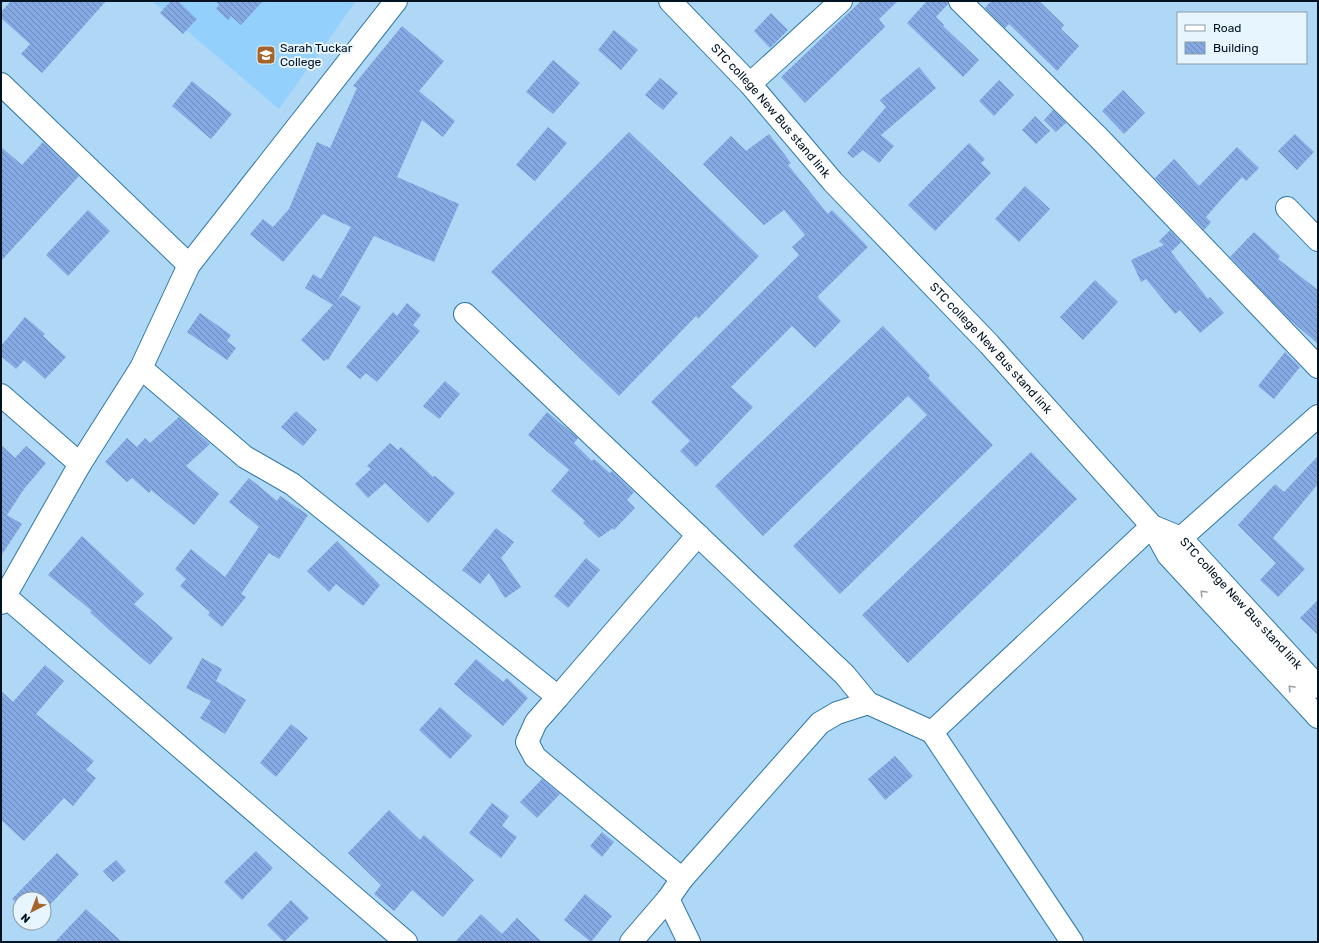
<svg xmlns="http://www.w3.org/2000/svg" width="1319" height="943" viewBox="0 0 1319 943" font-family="Rubik,sans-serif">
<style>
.built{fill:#93d1fc}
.building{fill:url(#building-back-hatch)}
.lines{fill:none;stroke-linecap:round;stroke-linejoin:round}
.street-casing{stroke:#2f78a5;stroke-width:24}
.secondary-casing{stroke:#2f78a5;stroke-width:24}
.street{stroke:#fff;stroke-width:22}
.secondary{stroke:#fff;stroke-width:22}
.oneway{stroke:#99a1a6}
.labels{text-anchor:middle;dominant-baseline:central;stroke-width:4;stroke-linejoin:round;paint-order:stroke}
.poi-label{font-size:12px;fill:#001321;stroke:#e7f5ff;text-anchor:start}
.street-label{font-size:12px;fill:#001321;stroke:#e7f5ff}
</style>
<defs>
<pattern id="building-back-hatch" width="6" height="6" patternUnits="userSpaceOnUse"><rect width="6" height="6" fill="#85a9e3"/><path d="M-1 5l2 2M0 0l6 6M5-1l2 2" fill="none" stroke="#6a88b8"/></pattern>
</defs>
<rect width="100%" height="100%" fill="#aed8f6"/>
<!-- built -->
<path class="built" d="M 152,1 L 356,1 L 279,109 Z"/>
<!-- building -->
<g class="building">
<path d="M 11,1 L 106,1 L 42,73 L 21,54 L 30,44 L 1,18 L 1,12 Z"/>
<path d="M 171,1 L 178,1 L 197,19 L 183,34 L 160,13 Z"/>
<path d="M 215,1 L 263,1 L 241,25 L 231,16 L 228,20 L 216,9 L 219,5 Z"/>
<path d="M 861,1 L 898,1 L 879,19 L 885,27 L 805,103 L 781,77 Z"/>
<path d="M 927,1 L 948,1 L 948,4 L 936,17 L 944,25 L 943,26 L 979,60 L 963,77 L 907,23 Z"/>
<path d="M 991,1 L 1039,1 L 1064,25 L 1061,29 L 1079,46 L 1057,71 L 1009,24 L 1005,28 L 985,8 Z"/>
<path d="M 771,13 L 788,30 L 770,48 L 754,31 Z"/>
<path d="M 402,26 L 444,61 L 419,91 L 455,121 L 443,137 L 422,120 L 397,177 L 459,204 L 434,262 L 374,236 L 337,301 L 342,295 L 361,307 L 328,360 L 327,359 L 324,361 L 301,340 L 333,305 L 305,288 L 313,274 L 321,279 L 351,227 L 323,214 L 283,262 L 250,234 L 263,219 L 273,227 L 289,209 L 317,142 L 330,148 L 357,88 L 353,86 Z"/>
<path d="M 614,30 L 638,50 L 621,70 L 598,50 Z"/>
<path d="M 553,60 L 580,83 L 553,114 L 526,92 Z"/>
<path d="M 919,67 L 936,88 L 881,135 L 894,146 L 879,163 L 863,150 L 853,158 L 847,153 L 886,107 L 880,100 Z"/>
<path d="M 660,78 L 678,93 L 663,110 L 645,95 Z"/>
<path d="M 999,80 L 1014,95 L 994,116 L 979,101 Z"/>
<path d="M 192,81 L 232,114 L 211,139 L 172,106 Z"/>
<path d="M 1123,90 L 1145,113 L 1124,134 L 1102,111 Z"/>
<path d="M 1053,110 L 1066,123 L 1056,132 L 1044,120 Z"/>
<path d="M 1035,116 L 1050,131 L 1036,144 L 1022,130 Z"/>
<path d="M 548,127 L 567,143 L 535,181 L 516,165 Z"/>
<path d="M 629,132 L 759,256 L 698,319 L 696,316 L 619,396 L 491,272 Z"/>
<path d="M 769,134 L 791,163 L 788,165 L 828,214 L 832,210 L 868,247 L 818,296 L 819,299 L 841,321 L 815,348 L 792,326 L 731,387 L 753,407 L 696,467 L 680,451 L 690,441 L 651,402 L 799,255 L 792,247 L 805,235 L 784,210 L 764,225 L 703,164 L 731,136 L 746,151 Z"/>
<path d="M 1295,134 L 1314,152 L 1297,170 L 1278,151 Z"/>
<path d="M 43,142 L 79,176 L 1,261 L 1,147 L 22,165 Z"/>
<path d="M 969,143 L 985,159 L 981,163 L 991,173 L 935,231 L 908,205 Z"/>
<path d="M 1237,147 L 1259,168 L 1246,181 L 1242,177 L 1220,201 L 1206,217 L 1211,222 L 1204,230 L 1155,178 L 1174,159 L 1199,186 Z"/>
<path d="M 1025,186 L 1050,209 L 1019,242 L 995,219 Z"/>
<path d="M 88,210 L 110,231 L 68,276 L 46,255 Z"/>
<path d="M 1170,230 L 1181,242 L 1171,252 L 1208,299 L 1210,297 L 1224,313 L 1200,333 L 1180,310 L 1175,314 L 1146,279 L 1141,282 L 1131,260 L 1164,245 L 1159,241 Z"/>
<path d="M 1254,232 L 1280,256 L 1278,259 L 1318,290 L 1318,344 L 1289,319 L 1230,257 Z"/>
<path d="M 1095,280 L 1118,302 L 1083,340 L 1060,317 Z"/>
<path d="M 407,303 L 421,315 L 413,325 L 420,331 L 377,382 L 366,373 L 360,379 L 346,367 L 393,312 L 397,316 Z"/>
<path d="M 200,313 L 231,335 L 227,341 L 236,348 L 227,360 L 187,332 Z"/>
<path d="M 25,317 L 45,334 L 43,336 L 66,357 L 45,379 L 24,360 L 16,369 L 1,356 L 1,346 Z"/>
<path d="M 883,326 L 930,375 L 928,378 L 993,445 L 840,594 L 793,546 L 927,415 L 908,396 L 763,536 L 715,486 Z"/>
<path d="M 1285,352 L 1300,367 L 1274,399 L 1258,386 Z"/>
<path d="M 445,381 L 460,394 L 439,419 L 423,406 Z"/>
<path d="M 296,411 L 317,430 L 303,446 L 281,427 Z"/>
<path d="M 547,412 L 578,438 L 574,443 L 592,461 L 594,459 L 610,473 L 612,471 L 634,492 L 627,500 L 635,508 L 614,530 L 613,528 L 599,538 L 583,523 L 585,521 L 551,491 L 569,470 L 528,435 Z"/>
<path d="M 179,417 L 210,444 L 186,466 L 219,494 L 194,525 L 151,490 L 149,493 L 132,478 L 127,482 L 105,462 L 127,438 L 137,447 L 145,438 L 150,443 Z"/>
<path d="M 390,443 L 398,450 L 401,447 L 433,477 L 435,476 L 455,493 L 428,523 L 385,483 L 368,498 L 355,484 L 371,469 L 367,466 Z"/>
<path d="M 1,445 L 15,458 L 26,446 L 46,463 L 24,489 L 7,515 L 22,524 L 1,556 Z"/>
<path d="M 1031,452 L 1077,499 L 908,663 L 862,615 Z"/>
<path d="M 1318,456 L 1318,484 L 1273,538 L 1305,569 L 1278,597 L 1260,580 L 1276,563 L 1238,525 L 1275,484 L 1284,492 Z"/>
<path d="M 249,478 L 277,501 L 280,496 L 308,515 L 279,559 L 269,553 L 241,594 L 246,597 L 222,627 L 208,615 L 210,612 L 180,586 L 186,579 L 175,569 L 191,549 L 225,577 L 259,527 L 229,502 Z"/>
<path d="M 496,528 L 514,542 L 501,558 L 521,587 L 505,598 L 489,573 L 480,584 L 462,570 Z"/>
<path d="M 82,536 L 144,594 L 134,604 L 173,638 L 150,665 L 108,629 L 90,612 L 92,611 L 48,575 Z"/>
<path d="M 337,541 L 380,585 L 363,606 L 336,584 L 329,592 L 307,571 Z"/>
<path d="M 586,558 L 600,570 L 568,608 L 554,596 Z"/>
<path d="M 1318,600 L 1318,635 L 1300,618 Z"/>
<path d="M 202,658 L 222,669 L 216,681 L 246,700 L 225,734 L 200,718 L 211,701 L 186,688 Z"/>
<path d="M 476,659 L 503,682 L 507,678 L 528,698 L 503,726 L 454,684 Z"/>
<path d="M 45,665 L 64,681 L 36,714 L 94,761 L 86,770 L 96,778 L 73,806 L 64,798 L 24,841 L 1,820 L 1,691 L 13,702 Z"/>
<path d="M 440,707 L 472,736 L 450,759 L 419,730 Z"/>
<path d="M 291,724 L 308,738 L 276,777 L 260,763 Z"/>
<path d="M 895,756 L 913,776 L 885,800 L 868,779 Z"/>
<path d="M 542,779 L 560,794 L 537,818 L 520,802 Z"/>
<path d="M 492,803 L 509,816 L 502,826 L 517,837 L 501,858 L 469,833 Z"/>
<path d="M 389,810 L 420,840 L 424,835 L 474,880 L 443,917 L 412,890 L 394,911 L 374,894 L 381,885 L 348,853 Z"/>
<path d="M 602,832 L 614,842 L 602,857 L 590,846 Z"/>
<path d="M 256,851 L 273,868 L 242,900 L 224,882 Z"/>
<path d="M 57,853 L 79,874 L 44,911 L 44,899 L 20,899 L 20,906 L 12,899 Z"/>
<path d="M 116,860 L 126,871 L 113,882 L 103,871 Z"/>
<path d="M 585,894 L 612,916 L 591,942 L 564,920 Z"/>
<path d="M 291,900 L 309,918 L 284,942 L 267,925 Z"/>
<path d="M 86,909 L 122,942 L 55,942 Z"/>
<path d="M 481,914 L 502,934 L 517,918 L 542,942 L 455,942 Z"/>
</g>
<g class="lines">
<defs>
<g id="street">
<path d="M 960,1 L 1099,138 L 1318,367"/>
<path d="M 1,84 L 189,265"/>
<path d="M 750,84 L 841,1"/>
<path d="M 1287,208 L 1318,240"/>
<path d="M 465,314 L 845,675 L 868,703"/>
<path d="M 141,368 L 245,457 L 292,484 L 558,697 L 536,722 L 527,742 L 535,757 L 682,879"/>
<path d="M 1,395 L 80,464"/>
<path d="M 1181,538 L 1318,416"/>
<path d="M 5,596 L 406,942"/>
<path d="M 558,697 L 698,535"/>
<path d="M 932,732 L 1072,942"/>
<path d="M 668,899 L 682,879 L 820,723 L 837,713 L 868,703 L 932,732 L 1152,526"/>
<path d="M 631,942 L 668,899 L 689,942"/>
</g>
<g id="secondary">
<path id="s1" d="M 670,1 L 750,84 L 833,182 L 989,344 L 1152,526 L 1181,538 L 1318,687"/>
<path d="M 1152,526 L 1168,555 L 1318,717"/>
<path d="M 1,603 L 80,464 L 141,368 L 189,265 L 396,1"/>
</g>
</defs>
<!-- street casing -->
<use href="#street" class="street-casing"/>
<!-- secondary casing -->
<use href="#secondary" class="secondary-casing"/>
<!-- street -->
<use href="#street" class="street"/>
<!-- secondary -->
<use href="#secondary" class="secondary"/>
</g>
<!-- one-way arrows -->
<defs><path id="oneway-chevron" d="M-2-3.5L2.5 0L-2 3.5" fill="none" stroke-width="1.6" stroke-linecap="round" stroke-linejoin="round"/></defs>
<g class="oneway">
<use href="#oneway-chevron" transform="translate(1203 593) rotate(-133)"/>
<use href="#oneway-chevron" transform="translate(1291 688) rotate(-133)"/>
</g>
<!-- icons -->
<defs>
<symbol id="university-square" viewBox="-11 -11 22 22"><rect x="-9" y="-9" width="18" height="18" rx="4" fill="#a4652c" stroke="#e7f5ff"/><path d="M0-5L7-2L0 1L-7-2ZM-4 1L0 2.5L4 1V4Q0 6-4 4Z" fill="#fff"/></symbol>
</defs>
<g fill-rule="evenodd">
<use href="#university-square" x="255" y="44" width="22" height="22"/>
</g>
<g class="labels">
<!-- poi labels -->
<g class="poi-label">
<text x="280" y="48">Sarah Tuckar<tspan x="280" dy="14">College</tspan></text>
</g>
<!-- street labels -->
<g class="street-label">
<text stroke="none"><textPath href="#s1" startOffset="149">STC college New Bus stand link</textPath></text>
<text stroke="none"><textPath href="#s1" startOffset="473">STC college New Bus stand link</textPath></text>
<text stroke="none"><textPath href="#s1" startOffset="833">STC college New Bus stand link</textPath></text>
</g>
</g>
<!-- border -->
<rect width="1319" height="943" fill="none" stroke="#001321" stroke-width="4"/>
<!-- legend -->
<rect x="1177" y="12" width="130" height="52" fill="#e7f5ff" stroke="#8b9ba6"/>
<rect x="1185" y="25" width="20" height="6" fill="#ffffff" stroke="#8b9ba6"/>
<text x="1213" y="32" font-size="12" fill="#001321">Road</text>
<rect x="1185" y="42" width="20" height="12" fill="url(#building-back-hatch)" stroke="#8b9ba6"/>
<text x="1213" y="52" font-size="12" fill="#001321">Building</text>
<!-- north arrow -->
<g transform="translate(32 911) rotate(222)"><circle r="19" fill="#e7f5ff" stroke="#8b9ba6"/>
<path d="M0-3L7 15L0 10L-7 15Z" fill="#a4652c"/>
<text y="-6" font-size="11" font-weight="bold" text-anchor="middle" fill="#001321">N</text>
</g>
</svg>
